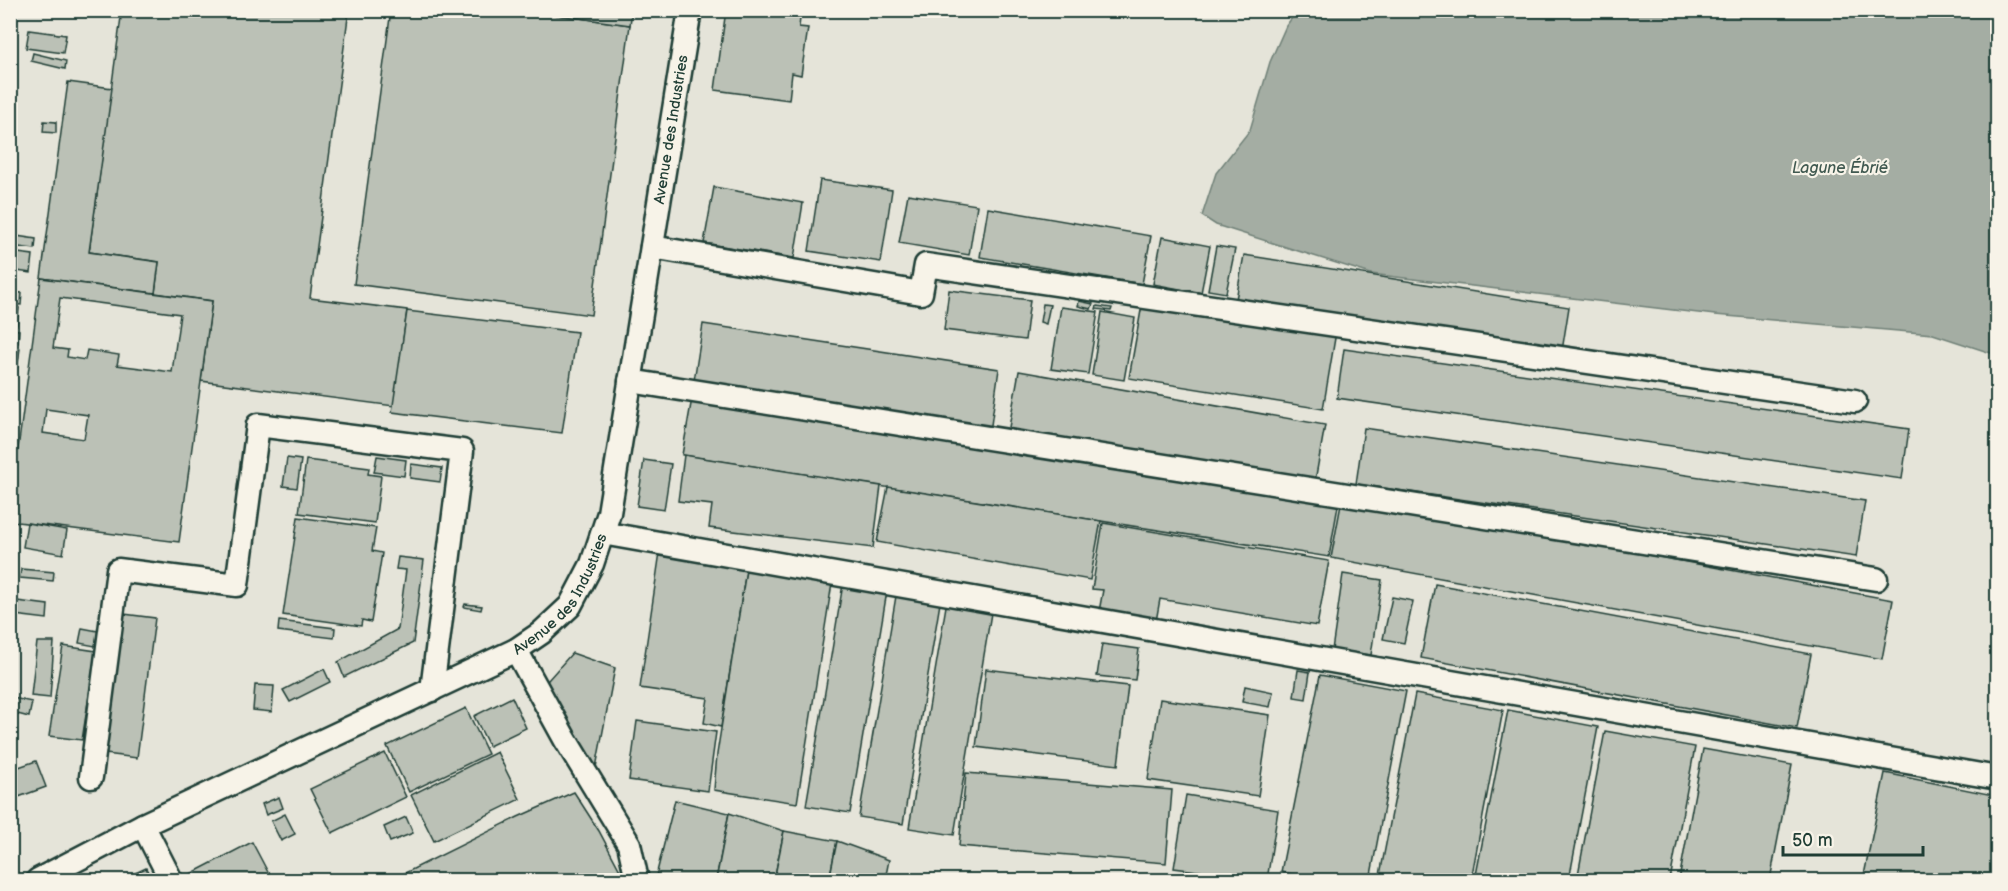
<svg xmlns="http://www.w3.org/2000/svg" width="2008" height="891" viewBox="0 0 2008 891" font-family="'Balsamiq Sans',sans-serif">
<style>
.built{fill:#e5e4d9}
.water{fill:#a4ada3;stroke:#6f8077;stroke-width:1.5}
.building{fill:#bbc1b6;stroke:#1f3d34;stroke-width:1.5;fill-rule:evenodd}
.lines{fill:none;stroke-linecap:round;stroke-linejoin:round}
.minor-casing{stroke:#1f3d34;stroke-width:27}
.minor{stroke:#f7f3e8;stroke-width:22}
.labels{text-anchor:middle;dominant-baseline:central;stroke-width:4.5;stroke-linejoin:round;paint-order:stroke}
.street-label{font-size:15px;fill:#1f3d34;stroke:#f7f3e8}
.water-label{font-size:16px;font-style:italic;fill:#405950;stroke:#f7f3e8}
</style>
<rect width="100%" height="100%" fill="#f7f3e8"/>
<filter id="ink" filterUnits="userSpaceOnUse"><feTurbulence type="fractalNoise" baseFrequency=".0167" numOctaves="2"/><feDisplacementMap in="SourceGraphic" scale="12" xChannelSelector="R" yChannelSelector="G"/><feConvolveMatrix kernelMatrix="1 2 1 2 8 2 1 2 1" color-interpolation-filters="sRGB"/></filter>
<g filter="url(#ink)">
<!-- built -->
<path class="built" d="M 10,11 L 1297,11 L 1286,26 L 1270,62 L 1250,130 L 1216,173 L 1216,225 L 1371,274 L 1715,315 L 1933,334 L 1997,355 L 1997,880 L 11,880 Z"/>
<!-- water -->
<path class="water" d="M 1297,11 L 1997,11 L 1997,355 L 1933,334 L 1715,315 L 1371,274 L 1216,225 L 1202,216 L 1216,173 L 1250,130 L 1270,62 L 1286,26 Z"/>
<!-- building -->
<g class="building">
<path d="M 122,10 L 349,10 L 310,298 L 407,310 L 394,406 L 201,381 L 212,301 L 155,293 L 159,262 L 89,252 Z"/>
<path d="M 391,10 L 520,10 L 630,25 L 591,315 L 354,284 Z"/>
<path d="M 520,10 L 632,10 L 630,25 Z"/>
<path d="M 726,10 L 801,10 L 799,27 L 808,28 L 801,75 L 792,73 L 789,100 L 715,90 Z"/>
<path d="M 29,30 L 66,35 L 63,53 L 26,48 Z"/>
<path d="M 33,53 L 66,61 L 65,69 L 31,61 Z"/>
<path d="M 68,82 L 112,88 L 89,252 L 159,262 L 155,293 L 41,278 Z"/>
<path d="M 44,121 L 56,122 L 56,133 L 43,132 Z"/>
<path d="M 820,180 L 892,190 L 881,262 L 809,251 Z"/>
<path d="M 714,187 L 803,203 L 794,258 L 704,243 Z"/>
<path d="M 908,194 L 977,205 L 969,255 L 899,243 Z"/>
<path d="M 988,208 L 1151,236 L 1142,284 L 980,257 Z"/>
<path d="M 10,235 L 36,239 L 35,249 L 10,246 Z"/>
<path d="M 1162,237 L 1210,246 L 1201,293 L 1153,284 Z"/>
<path d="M 1216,246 L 1235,249 L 1226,293 L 1208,290 Z"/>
<path d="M 10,252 L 33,255 L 31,273 L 10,270 Z"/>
<path d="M 1244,255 L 1569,307 L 1561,357 L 1235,305 Z"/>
<path d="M 10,272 L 18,273 L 17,285 L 10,284 Z"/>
<path d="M 41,278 L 212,301 L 179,542 L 10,521 L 10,508 ZM 60,298 L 180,314 L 172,372 L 117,365 L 119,355 L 87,350 L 85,360 L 67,357 L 68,350 L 53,348 ZM 46,409 L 88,415 L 84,439 L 43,433 Z"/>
<path d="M 949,290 L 1030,300 L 1025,340 L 944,330 Z"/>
<path d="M 10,292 L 22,293 L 21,305 L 10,304 Z"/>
<path d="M 1143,299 L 1336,332 L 1323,409 L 1129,378 Z"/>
<path d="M 1079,301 L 1093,304 L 1091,309 L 1078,306 Z"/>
<path d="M 1043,304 L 1050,305 L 1046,324 L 1040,322 Z"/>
<path d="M 1097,306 L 1112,308 L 1111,311 L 1096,309 Z"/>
<path d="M 10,307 L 19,308 L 17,325 L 10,324 Z"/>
<path d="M 1061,307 L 1098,312 L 1088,374 L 1051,369 Z"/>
<path d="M 407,311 L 577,332 L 562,433 L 392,412 Z"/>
<path d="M 1102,312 L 1135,318 L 1124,380 L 1092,375 Z"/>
<path d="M 703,324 L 999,369 L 990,432 L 693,387 Z"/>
<path d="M 10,329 L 19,330 L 18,343 L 10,342 Z"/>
<path d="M 10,346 L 20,348 L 16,379 L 10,379 Z"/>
<path d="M 1344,349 L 1909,429 L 1902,479 L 1337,398 Z"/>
<path d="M 1019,371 L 1325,425 L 1314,487 L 1008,433 Z"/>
<path d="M 10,381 L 15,382 L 13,398 L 10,398 Z"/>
<path d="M 692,398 L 1339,500 L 1329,557 L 682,455 Z"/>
<path d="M 1364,428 L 1865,501 L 1856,557 L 1356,484 Z"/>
<path d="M 684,455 L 881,486 L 873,548 L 709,528 L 712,505 L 678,501 Z"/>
<path d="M 377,456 L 406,460 L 404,476 L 374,472 Z"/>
<path d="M 287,458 L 301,460 L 297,488 L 283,486 Z"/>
<path d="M 306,460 L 369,468 L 368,474 L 381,476 L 375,523 L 299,513 Z"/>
<path d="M 644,460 L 671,464 L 664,510 L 637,506 Z"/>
<path d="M 411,464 L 442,468 L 440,482 L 410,478 Z"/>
<path d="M 888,487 L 1101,521 L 1090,580 L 877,542 Z"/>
<path d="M 1342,499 L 1893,600 L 1882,659 L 1331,558 Z"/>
<path d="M 298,517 L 376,528 L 372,551 L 382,553 L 371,622 L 362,620 L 361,626 L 283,615 Z"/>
<path d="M 27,523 L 67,530 L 63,554 L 23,547 Z"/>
<path d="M 1103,523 L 1329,561 L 1317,626 L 1160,599 L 1155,627 L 1098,617 L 1103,590 L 1092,589 Z"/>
<path d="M 660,552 L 747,564 L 721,727 L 704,723 L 708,698 L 640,688 Z"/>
<path d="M 398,557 L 424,560 L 413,643 L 344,677 L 338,662 L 398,629 L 406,570 L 396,569 Z"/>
<path d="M 747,564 L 833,577 L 797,803 L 714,790 L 717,754 Z"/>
<path d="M 21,569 L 54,572 L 53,581 L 20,578 Z"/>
<path d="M 1343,574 L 1382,580 L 1371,655 L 1332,650 Z"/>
<path d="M 844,578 L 888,585 L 850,813 L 806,806 Z"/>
<path d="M 1435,584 L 1811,654 L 1797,728 L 1421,658 Z"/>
<path d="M 897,590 L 941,597 L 903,824 L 859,817 Z"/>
<path d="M 1392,597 L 1413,601 L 1404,643 L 1383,639 Z"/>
<path d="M 947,600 L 992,607 L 954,835 L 909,828 Z"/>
<path d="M 17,601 L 48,605 L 47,619 L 15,615 Z"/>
<path d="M 465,604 L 482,606 L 481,610 L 464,607 Z"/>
<path d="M 116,613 L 155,618 L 137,758 L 98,753 Z"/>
<path d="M 279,621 L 335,628 L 334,638 L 278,631 Z"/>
<path d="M 82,628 L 98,631 L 95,646 L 79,643 Z"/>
<path d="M 37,642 L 54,642 L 50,698 L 31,696 Z"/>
<path d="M 1102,644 L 1139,649 L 1135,680 L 1097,676 Z"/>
<path d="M 63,646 L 96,651 L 82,740 L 49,736 Z"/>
<path d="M 572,653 L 615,668 L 594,778 L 540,689 Z"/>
<path d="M 324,669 L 330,682 L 290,702 L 283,690 Z"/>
<path d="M 986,669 L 1128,686 L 1118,765 L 976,747 Z"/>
<path d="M 1298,670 L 1310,672 L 1306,699 L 1294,697 Z"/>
<path d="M 1320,675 L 1406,691 L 1370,880 L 1327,880 L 1281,872 Z"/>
<path d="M 255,685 L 274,686 L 272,712 L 253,710 Z"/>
<path d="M 1245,686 L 1273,692 L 1270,707 L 1242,702 Z"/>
<path d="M 1415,694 L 1503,710 L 1471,880 L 1379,880 Z"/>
<path d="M 512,697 L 526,728 L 489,746 L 474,716 Z"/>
<path d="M 13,698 L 32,702 L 29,717 L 10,712 Z"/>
<path d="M 1160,699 L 1270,715 L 1258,796 L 1148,780 Z"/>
<path d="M 466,708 L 488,754 L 409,792 L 387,746 Z"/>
<path d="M 1508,710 L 1598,727 L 1569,880 L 1475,880 Z"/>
<path d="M 637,721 L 716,732 L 708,791 L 629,780 Z"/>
<path d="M 1605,731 L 1695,747 L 1670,880 L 1577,880 Z"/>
<path d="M 1703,749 L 1792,765 L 1770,880 L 1679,880 Z"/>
<path d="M 497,752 L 520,799 L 434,841 L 411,795 Z"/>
<path d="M 385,753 L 406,797 L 332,833 L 310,789 Z"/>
<path d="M 36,761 L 46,787 L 13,799 L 10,792 L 10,770 Z"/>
<path d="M 966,773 L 1172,790 L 1166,863 L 959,846 Z"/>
<path d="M 1885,773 L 1998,796 L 1998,880 L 1863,880 Z"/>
<path d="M 574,792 L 599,831 L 625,880 L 391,880 L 518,817 Z"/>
<path d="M 1186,795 L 1278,810 L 1267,880 L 1174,868 Z"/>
<path d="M 279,797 L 283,808 L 266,815 L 262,804 Z"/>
<path d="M 675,800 L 729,813 L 716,880 L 655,880 Z"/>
<path d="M 729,813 L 784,831 L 774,880 L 716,880 Z"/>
<path d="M 285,814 L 295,834 L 281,841 L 271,821 Z"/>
<path d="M 406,817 L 413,833 L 390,842 L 384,827 Z"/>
<path d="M 784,831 L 837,841 L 829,880 L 774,880 Z"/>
<path d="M 837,841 L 889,860 L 885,880 L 829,880 Z"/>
<path d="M 252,842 L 271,878 L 266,880 L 179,880 Z"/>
<path d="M 146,868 L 152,880 L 136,880 L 133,874 Z"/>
<path d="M 130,875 L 133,880 L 119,880 Z"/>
</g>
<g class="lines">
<defs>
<g id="minor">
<path d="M 652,247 L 921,293 L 926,265 L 1855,401"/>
<path d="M 630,381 L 1876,579"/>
<path d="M 602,533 L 1998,778"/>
<path d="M 516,650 L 565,739 L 629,844 L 637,880"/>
<path d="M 91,777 L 118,570 L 237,585 L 258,425 L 462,451 L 432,690"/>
<path d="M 143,825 L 171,880"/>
<path id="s1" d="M 38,880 L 143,825 L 516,650 L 541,633 L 570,606 L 592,564 L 609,513 L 690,10"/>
</g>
</defs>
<!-- minor casing -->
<use href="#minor" class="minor-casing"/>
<!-- minor -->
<use href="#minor" class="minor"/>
</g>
</g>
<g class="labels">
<!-- street labels -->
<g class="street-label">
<text stroke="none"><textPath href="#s1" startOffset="1090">Avenue des Industries</textPath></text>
<text stroke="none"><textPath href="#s1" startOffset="604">Avenue des Industries</textPath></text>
</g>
<!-- water labels -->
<g class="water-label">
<text x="1840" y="168">Lagune Ébrié</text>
</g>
</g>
<!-- margin -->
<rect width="2008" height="891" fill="none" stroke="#f7f3e8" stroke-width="36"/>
<rect x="18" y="18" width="1972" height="855" fill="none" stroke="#1f3d34" stroke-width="2" filter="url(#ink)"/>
<!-- scale -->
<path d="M1783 846v9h140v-9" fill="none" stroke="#1f3d34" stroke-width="3"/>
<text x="1792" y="846" font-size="18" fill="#1f3d34" stroke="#f7f3e8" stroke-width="4.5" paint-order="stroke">50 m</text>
</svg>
